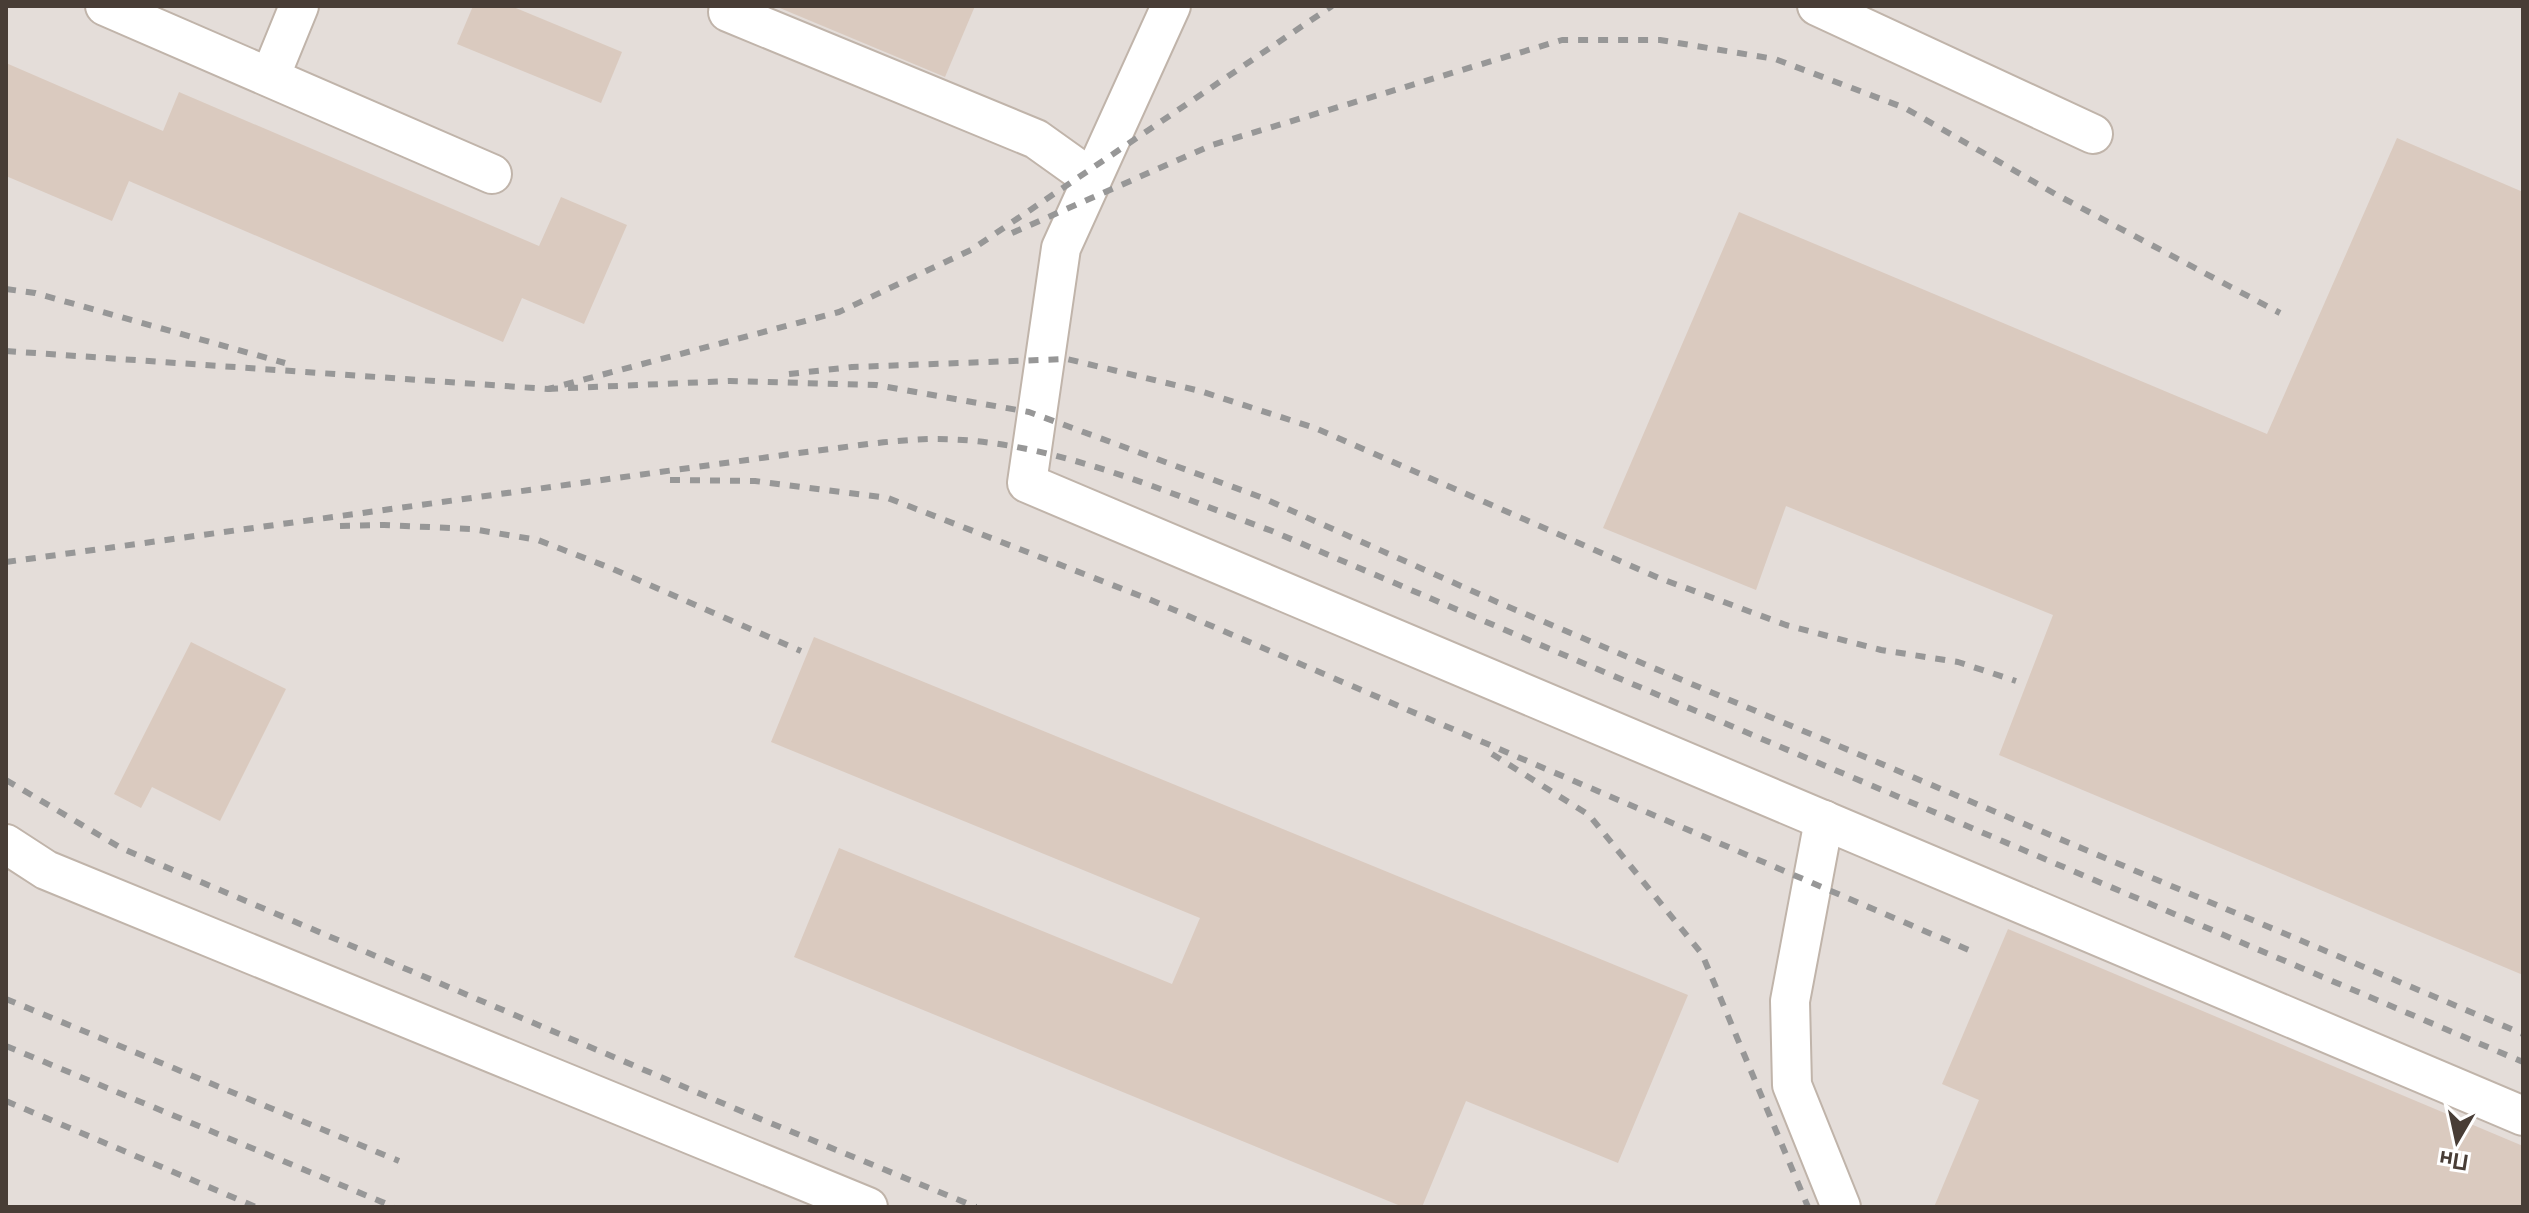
<svg xmlns="http://www.w3.org/2000/svg" width="2529" height="1213" viewBox="0 0 2529 1213" font-family="Raleway,sans-serif">
<style>
.industrial{fill:#e4ddd9}
.building{fill:#dacabf}
.lines{fill:none;stroke-linecap:round;stroke-linejoin:round}
.minor-casing{stroke:#c0b4aa;stroke-width:42}
.minor{stroke:#fff;stroke-width:38}
.rail{stroke:#979797;stroke-width:6;stroke-dasharray:10 10;stroke-linecap:butt}
</style>
<rect width="100%" height="100%" fill="#f4eee8"/>
<!-- industrial -->
<rect class="industrial" x="6" y="6" width="2517" height="1201"/>
<!-- building -->
<g class="building">
<path d="M 473,6 L 511,6 L 622,52 L 601,103 L 457,44 Z"/>
<path d="M 775,6 L 975,6 L 945,77 Z"/>
<path d="M 6,63 L 163,131 L 179,92 L 539,246 L 561,197 L 627,225 L 584,324 L 522,298 L 503,342 L 129,181 L 112,221 L 6,176 Z"/>
<path d="M 2397,138 L 2523,192 L 2523,975 L 1999,755 L 2053,615 L 1786,506 L 1756,590 L 1603,528 L 1739,212 L 2267,434 Z"/>
<path d="M 814,637 L 1688,995 L 1618,1163 L 1466,1101 L 1422,1207 L 1403,1207 L 794,957 L 839,848 L 1172,984 L 1200,918 L 771,742 Z"/>
<path d="M 191,642 L 286,689 L 220,821 L 152,787 L 141,808 L 114,794 Z"/>
<path d="M 2008,929 L 2523,1146 L 2523,1207 L 1934,1207 L 1979,1100 L 1942,1084 Z"/>
</g>
<g class="lines">
<defs>
<g id="minor">
<path d="M 105,6 L 492,174"/>
<path d="M 1171,6 L 1061,248 L 1027,483 L 2523,1116"/>
<path d="M 1817,6 L 2093,134"/>
<path d="M 728,12 L 1036,139 L 1092,179"/>
<path d="M 270,77 L 299,6"/>
<path d="M 1824,820 L 1790,1001 L 1792,1085 L 1841,1207"/>
<path d="M 6,844 L 46,870 L 868,1207"/>
</g>
</defs>
<!-- minor casing -->
<use href="#minor" class="minor-casing"/>
<!-- minor -->
<use href="#minor" class="minor"/>
<!-- rail -->
<g class="rail">
<path d="M 1012,233 L 1212,145 L 1562,40 L 1660,40 L 1775,59 L 1905,108 L 2057,195 L 2280,313"/>
<path d="M 6,289 L 35,293 L 285,363"/>
<path d="M 6,351 L 548,389 L 839,312 L 971,250 L 1332,6"/>
<path d="M 789,374 L 852,367 L 1067,359 L 1200,391 L 1315,428 L 1659,578 L 1786,625 L 1881,650 L 1958,662 L 2016,681"/>
<path d="M 548,389 L 730,381 L 876,385 L 1029,412 L 1263,498 L 1497,602 L 2523,1034"/>
<path d="M 670,480 L 755,481 L 888,498 L 1151,600 L 1969,950"/>
<path d="M 340,526 L 384,525 L 472,529 L 538,540 L 613,569 L 801,651"/>
<path d="M 6,562 L 798,453 C 842,448 887,440 932,439 C 1048,438 1165,492 1272,531 L 2523,1062"/>
<path d="M 1492,754 L 1589,815 L 1702,954 L 1808,1207"/>
<path d="M 6,780 L 121,848 L 741,1111 L 976,1207"/>
<path d="M 6,999 L 399,1161"/>
<path d="M 6,1046 L 394,1207"/>
<path d="M 6,1101 L 256,1207"/>
</g>
</g>
<!-- border -->
<rect width="2529" height="1213" fill="none" stroke="#483d36" stroke-width="16"/>
<!-- north arrow -->
<g transform="translate(2457 1141) rotate(189)" stroke="#ffffff" stroke-width="6" paint-order="stroke">
<path d="M0-6L14 30L0 20L-14 30Z" fill="#483d36"/>
<text y="-12" font-size="22" font-weight="bold" text-anchor="middle" fill="#483d36">Пн</text>
</g>
</svg>
